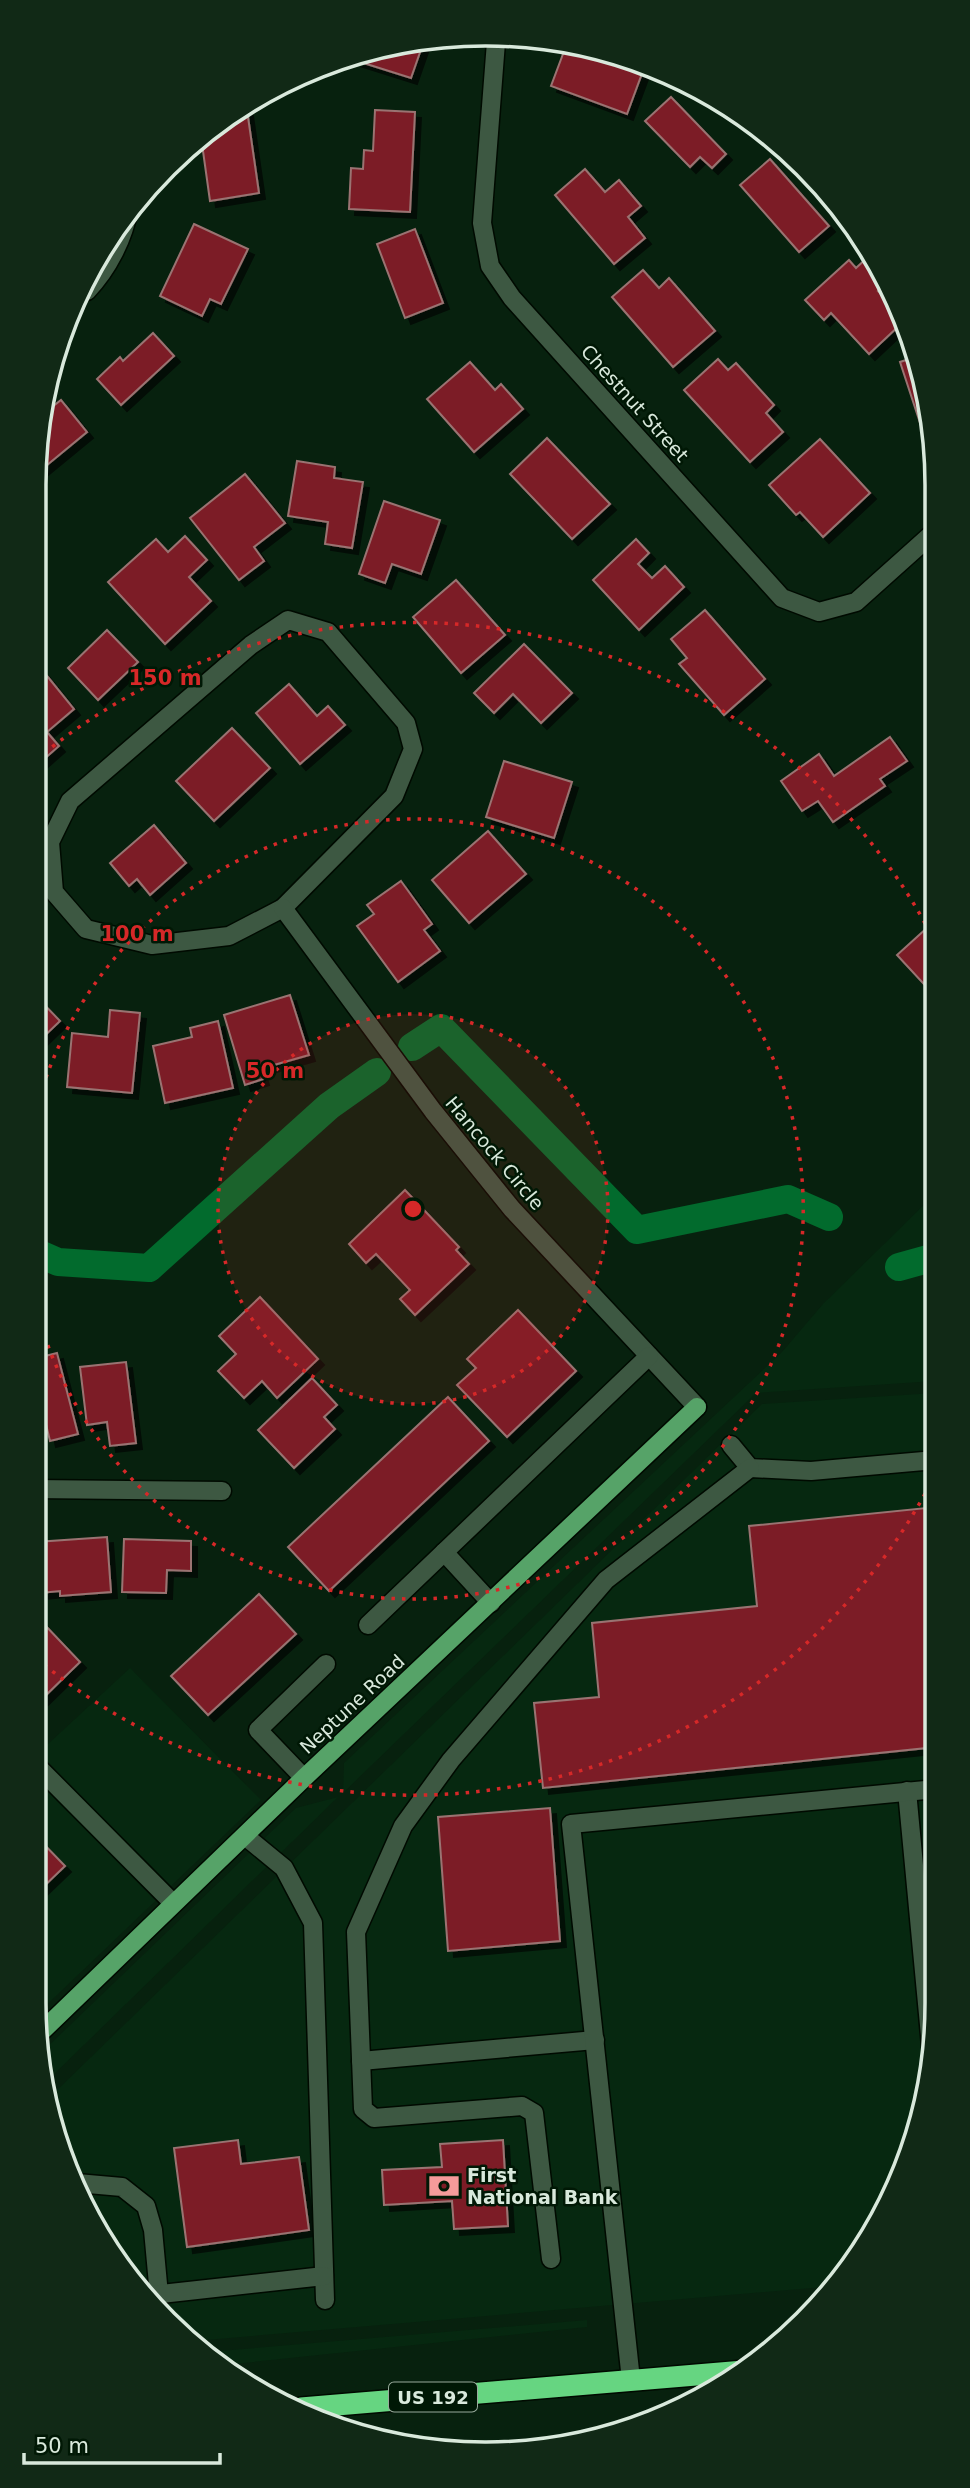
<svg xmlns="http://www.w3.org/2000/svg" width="970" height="2488" viewBox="0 0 970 2488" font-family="'DejaVu Sans',sans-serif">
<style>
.built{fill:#062810}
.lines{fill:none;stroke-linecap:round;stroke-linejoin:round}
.canal{stroke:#026b2d;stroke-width:28}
.building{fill:#7c1e26;stroke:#9a7372;stroke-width:2;filter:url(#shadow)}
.minor-casing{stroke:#000a00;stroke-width:21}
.major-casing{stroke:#000a00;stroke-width:21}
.highway-casing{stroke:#000a00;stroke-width:24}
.minor{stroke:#3d5842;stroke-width:18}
.major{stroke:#56a368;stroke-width:18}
.highway{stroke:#66d581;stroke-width:21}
.ring{fill:none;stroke:#d62828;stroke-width:3.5;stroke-dasharray:3.5 7}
.labels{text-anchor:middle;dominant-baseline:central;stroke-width:5;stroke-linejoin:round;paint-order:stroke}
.shield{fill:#001805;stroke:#98aa9c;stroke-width:2}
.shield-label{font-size:18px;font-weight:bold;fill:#d9e9dc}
.street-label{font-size:19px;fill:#d9e9dc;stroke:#001805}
.poi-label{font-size:19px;font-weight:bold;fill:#d9e9dc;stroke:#001805;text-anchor:start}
.rim{fill:none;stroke:#d9e9dc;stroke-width:3.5}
.centre{fill:#d62828;stroke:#001805;stroke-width:3.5}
.ring-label{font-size:21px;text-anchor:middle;font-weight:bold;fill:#d62828;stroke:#001805;stroke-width:5;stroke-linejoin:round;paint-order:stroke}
</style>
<defs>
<filter id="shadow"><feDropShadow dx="6" dy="6" stdDeviation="0" flood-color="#0009"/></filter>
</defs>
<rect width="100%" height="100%" fill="#07210e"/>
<!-- built -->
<g class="built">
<path d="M 935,1194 L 935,1381 L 756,1393 L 343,1793 L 344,1763 L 782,1352 L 823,1304 Z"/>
<path d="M 935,1393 L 937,2003 L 921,2120 L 844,2278 L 835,2286 L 194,2341 L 145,2301 L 57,2149 L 49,2098 L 762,1404 Z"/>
<path d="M 130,1668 L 261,1800 L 35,2016 L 33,2003 L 33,1758 Z"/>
<path d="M 338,1797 L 46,2082 L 41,2053 L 296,1808 Z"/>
<path d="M 587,2320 L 587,2327 L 224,2365 L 208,2352 Z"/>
</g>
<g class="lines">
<!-- canal -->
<g class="canal">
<path d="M 412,1047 L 441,1028 L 637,1230 L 788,1199 L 829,1217"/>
<path d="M 33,1251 L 58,1262 L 149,1268 L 329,1106 L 377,1072"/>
<path d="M 899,1267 L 935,1257"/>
</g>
</g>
<!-- building -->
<g class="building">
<path d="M 425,38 L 411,78 L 357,61 Z"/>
<path d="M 566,46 L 602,49 L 644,68 L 627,114 L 551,86 Z"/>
<path d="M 671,97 L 726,154 L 712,168 L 700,157 L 690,167 L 645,121 Z"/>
<path d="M 247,110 L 259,193 L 210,201 L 202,144 L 239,111 Z"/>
<path d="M 375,110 L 415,112 L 410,212 L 349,209 L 351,168 L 363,169 L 364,150 L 373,151 Z"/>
<path d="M 770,159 L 829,226 L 799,252 L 740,185 Z"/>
<path d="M 585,169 L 605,192 L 619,180 L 641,206 L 628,217 L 645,238 L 614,264 L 555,195 Z"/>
<path d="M 194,224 L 248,249 L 221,304 L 210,299 L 202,316 L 160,296 Z"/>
<path d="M 415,229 L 443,303 L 405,318 L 377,244 Z"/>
<path d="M 869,256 L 888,282 L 878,291 L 889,302 L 894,298 L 902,323 L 869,354 L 831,313 L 824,320 L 805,300 L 849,260 L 856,268 Z"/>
<path d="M 643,270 L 659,288 L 669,278 L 715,331 L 673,367 L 612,297 Z"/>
<path d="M 153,333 L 174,356 L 121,405 L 97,379 L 120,357 L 123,361 Z"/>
<path d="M 912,358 L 933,426 L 933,432 L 924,435 L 900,362 Z"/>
<path d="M 718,359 L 728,370 L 736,363 L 774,405 L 766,413 L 783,432 L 750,462 L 684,390 Z"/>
<path d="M 470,362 L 495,390 L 501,384 L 523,409 L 474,452 L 427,399 Z"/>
<path d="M 61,400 L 87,432 L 35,475 L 42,415 Z"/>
<path d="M 547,438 L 610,504 L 572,539 L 510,474 Z"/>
<path d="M 820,439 L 870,493 L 823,537 L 800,512 L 796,515 L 769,485 Z"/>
<path d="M 297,461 L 335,467 L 334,478 L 363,482 L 352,548 L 325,544 L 328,522 L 288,516 Z"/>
<path d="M 245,474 L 285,523 L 254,547 L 264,561 L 239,580 L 190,518 Z"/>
<path d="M 384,501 L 440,520 L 421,574 L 392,564 L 385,583 L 359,574 Z"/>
<path d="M 185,536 L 207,560 L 189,577 L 211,601 L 165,644 L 108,582 L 156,539 L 168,552 Z"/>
<path d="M 636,539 L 649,553 L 638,564 L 652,578 L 665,566 L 684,587 L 639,630 L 593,580 Z"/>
<path d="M 456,580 L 505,635 L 461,673 L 413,617 Z"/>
<path d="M 705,610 L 765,679 L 724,715 L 679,664 L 687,658 L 671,639 Z"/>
<path d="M 107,630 L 138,662 L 98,700 L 68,668 Z"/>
<path d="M 524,644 L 572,693 L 541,723 L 513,694 L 494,713 L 474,693 Z"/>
<path d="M 43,671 L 74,709 L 47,732 L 59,746 L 35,767 L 33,679 Z"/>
<path d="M 289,684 L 317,716 L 328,706 L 345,725 L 300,764 L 256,713 Z"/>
<path d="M 232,728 L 270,768 L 214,821 L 176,781 Z"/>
<path d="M 890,737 L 907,761 L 880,779 L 885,786 L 833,822 L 818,801 L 802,811 L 781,781 L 819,754 L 834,776 Z"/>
<path d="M 504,761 L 572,782 L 554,838 L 486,817 Z"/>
<path d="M 154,825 L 186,863 L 150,895 L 137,879 L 129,886 L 110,863 Z"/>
<path d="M 488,831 L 526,874 L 469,923 L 432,880 Z"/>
<path d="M 401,881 L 432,924 L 424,930 L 440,951 L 398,982 L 357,926 L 374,914 L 367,905 Z"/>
<path d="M 928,927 L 934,934 L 934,995 L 897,955 Z"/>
<path d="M 33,993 L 60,1021 L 33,1047 Z"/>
<path d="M 290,995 L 309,1055 L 260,1069 L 263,1079 L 245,1085 L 224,1015 Z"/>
<path d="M 110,1010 L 140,1013 L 132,1093 L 67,1087 L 72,1033 L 108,1037 Z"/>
<path d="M 218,1021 L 233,1088 L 165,1103 L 153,1046 L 192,1037 L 190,1028 Z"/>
<path d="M 405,1190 L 459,1247 L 456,1250 L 469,1264 L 415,1315 L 400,1299 L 410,1290 L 376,1254 L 366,1263 L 349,1244 Z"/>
<path d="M 260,1297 L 318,1359 L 277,1398 L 262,1381 L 244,1398 L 218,1371 L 236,1354 L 219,1336 Z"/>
<path d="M 518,1310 L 576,1371 L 507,1437 L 457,1385 L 476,1368 L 467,1359 Z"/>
<path d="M 57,1353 L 78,1434 L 50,1441 L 44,1416 L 33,1419 L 33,1359 Z"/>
<path d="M 126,1362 L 136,1443 L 110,1446 L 107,1422 L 87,1425 L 80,1367 Z"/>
<path d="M 312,1378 L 337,1405 L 324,1417 L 335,1429 L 294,1468 L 258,1430 Z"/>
<path d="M 448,1397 L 489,1441 L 329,1591 L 288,1547 Z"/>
<path d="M 936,1507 L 936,1747 L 543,1788 L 534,1703 L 599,1697 L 592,1623 L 757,1606 L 749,1526 Z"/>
<path d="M 107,1537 L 111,1592 L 60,1596 L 60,1591 L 40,1593 L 36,1542 Z"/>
<path d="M 124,1539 L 191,1541 L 191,1571 L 167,1570 L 166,1593 L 122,1592 Z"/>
<path d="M 259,1594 L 296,1634 L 208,1715 L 171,1676 Z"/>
<path d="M 42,1622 L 80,1662 L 42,1699 L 33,1690 L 33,1630 Z"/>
<path d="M 550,1808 L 560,1941 L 448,1951 L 438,1817 Z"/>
<path d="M 33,1833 L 65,1866 L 37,1893 L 33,1890 Z"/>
<path d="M 238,2140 L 241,2164 L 299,2157 L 309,2230 L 187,2247 L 174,2148 Z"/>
<path d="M 503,2140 L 508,2226 L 454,2229 L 452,2201 L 384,2205 L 382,2170 L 442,2167 L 440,2144 Z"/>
</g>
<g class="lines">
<defs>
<g id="minor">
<path d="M 496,42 L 482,223 L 490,266 L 512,298 L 782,598 L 819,612 L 856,602 L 933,533"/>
<path d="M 87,291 C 108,269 124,238 129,208"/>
<path d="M 288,620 L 328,632 L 406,723 L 413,749 L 394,796 L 283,908 L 229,936 L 152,945 L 86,929 L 54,892 L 50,842 L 70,801 L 251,645 Z"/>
<path d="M 283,908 L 433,1111 L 512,1209 L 697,1407"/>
<path d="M 731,1445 L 750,1468 L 811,1471 L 935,1460"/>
<path d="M 33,1489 L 222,1491"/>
<path d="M 444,1552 L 491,1603"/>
<path d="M 368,1625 L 649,1356"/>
<path d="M 33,1762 L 173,1903"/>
<path d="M 304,1778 L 258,1730 L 326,1664"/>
<path d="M 907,1791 L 931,2046"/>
<path d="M 245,1836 L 284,1868 L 313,1923 L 325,2300"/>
<path d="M 361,2061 L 595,2040"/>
<path d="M 77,2183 L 122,2187 L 146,2206 L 153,2230 L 159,2295"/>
<path d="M 551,2259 L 534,2113 L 522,2106 L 374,2118 L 363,2109 L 356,1932 L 403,1826 L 451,1760 L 606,1580 L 750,1468"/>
<path d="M 143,2296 L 324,2276"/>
<path d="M 631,2380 L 571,1824 L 936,1789"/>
</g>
<path id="major" d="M 38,2035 L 304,1778 L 697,1407"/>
<path id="highway" d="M 301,2408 L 744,2371"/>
</defs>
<!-- minor casing -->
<use href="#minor" class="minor-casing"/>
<!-- major casing -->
<use href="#major" class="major-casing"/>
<!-- highway casing -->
<use href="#highway" class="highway-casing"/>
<!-- minor -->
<use href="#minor" class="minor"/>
<!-- major -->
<use href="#major" class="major"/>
<!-- highway -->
<use href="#highway" class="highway"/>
</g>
<!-- distance rings -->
<circle cx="413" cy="1209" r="195" fill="#d62828" fill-opacity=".12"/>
<g class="ring">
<circle cx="413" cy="1209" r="195"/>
<path d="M34 1118A390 390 0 1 1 34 1300"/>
<path d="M935 1475A586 586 0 0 1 36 1658M36 760A586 586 0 0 1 933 938"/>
</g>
<!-- icons -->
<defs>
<symbol id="bank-bare" viewBox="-9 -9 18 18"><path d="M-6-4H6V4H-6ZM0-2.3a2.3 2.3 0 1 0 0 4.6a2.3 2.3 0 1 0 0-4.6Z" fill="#f59b9a" stroke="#001805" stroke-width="2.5" paint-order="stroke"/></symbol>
</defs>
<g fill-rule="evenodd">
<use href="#bank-bare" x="422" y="2164" width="44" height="44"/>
</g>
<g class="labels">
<!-- shield labels -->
<rect class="shield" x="389" y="2382.5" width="88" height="29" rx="5"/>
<g class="shield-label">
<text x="433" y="2397">US 192</text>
</g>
<!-- street labels -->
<g class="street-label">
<text transform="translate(635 403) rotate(48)">Chestnut Street</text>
<text transform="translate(495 1153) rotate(50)">Hancock Circle</text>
<text transform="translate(352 1704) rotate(-43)">Neptune Road</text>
</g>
<!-- poi labels -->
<g class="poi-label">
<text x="467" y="2175">First<tspan x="467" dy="22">National Bank</tspan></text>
</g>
</g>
<!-- crop -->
<path d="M0 0H970V2488H0ZM485 46H486A439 439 0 0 1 925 485V2003A439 439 0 0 1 486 2442H485A439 439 0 0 1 46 2003V485A439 439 0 0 1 485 46Z" fill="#112916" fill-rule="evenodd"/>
<path class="rim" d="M485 46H486A439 439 0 0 1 925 485V2003A439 439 0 0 1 486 2442H485A439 439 0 0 1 46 2003V485A439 439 0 0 1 485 46Z"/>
<circle cx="413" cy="1209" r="10" class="centre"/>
<g class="ring-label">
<text x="165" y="685">150 m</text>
<text x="137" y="941">100 m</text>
<text x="275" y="1078">50 m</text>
</g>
<!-- scale -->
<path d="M24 2453v10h196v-10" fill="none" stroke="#d9e9dc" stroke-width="3.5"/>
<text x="35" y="2453" font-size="21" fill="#d9e9dc" stroke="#001805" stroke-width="5" paint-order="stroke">50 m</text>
</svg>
